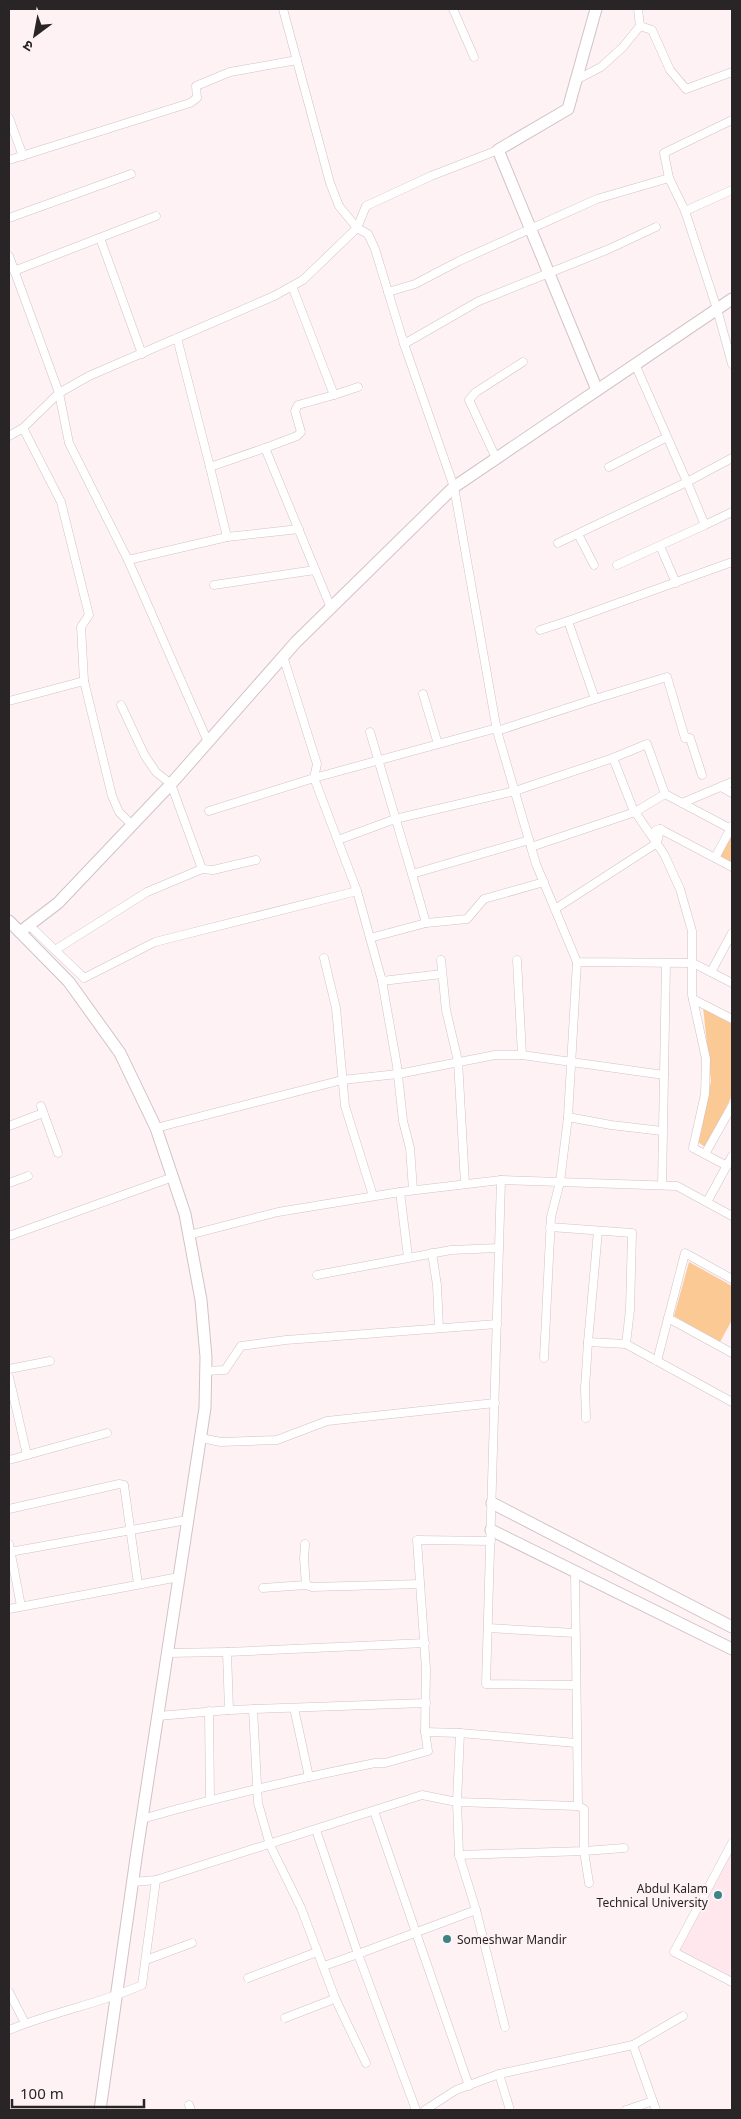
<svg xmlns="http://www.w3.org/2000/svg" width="741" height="2119" viewBox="0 0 741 2119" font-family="'Noto Sans','Noto Sans Devanagari',sans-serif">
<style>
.built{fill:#ffe7ed}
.green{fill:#fbc993}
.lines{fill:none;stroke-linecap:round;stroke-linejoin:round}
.street-casing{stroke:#d1c3c6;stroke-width:9}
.secondary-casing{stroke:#d1c3c6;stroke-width:13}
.street{stroke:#fff;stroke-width:8}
.secondary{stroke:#fff;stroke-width:11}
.poi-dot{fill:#3c8485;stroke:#fef2f5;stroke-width:2}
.labels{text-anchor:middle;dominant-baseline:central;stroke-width:4;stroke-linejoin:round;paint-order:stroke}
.poi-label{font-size:12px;fill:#292425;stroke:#fef2f5;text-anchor:end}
</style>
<rect width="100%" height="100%" fill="#fef2f5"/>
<!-- built -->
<path class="built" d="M 732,1838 L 732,1982 L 674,1952 Z"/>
<!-- green -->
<g class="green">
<path d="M 732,833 L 732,863 L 720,856 Z"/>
<path d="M 703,1007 L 732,1024 L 732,1096 L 705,1147 L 698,1142 L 711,1081 Z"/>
<path d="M 689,1262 L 732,1286 L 732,1320 L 720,1342 L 674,1316 Z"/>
</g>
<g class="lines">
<defs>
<g id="street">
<path d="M 283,9 L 330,183 L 339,206 L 357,228 L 366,206 L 431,176 L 498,150"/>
<path d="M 453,9 L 474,57"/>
<path d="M 640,26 L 652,30 L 670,70 L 686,89 L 732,72"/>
<path d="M 576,80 L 601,67 L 623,47 L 640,26 L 638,9"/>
<path d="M 9,118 L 23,156"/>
<path d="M 732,120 L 664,153 L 669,178 L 685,211 L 717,309 L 732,364"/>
<path d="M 9,160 L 190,103 L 197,98 L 196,86 L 230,72 L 297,60"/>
<path d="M 685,211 L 732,190"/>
<path d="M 9,218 L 131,174"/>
<path d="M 100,238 L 142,354"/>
<path d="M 9,256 L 59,393 L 69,443 L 128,560 L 227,537"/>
<path d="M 14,271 L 156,216"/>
<path d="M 388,292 L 415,284 L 459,261 L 597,199 L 669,178"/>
<path d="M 177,338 L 210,467 L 265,448 L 331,608"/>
<path d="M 404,344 L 479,301 L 609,249 L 656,227"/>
<path d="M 334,395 L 358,387"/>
<path d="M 9,436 L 23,428 L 59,393 L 89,376 L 274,296 L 303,280 L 357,228 L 368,234 L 375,249 L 404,344 L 454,487 L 497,731"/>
<path d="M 265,448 L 297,436 L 301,432 L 295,411 L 298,405 L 334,395 L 292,286"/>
<path d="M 496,458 L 469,400 L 476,392 L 523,362"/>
<path d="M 210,467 L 227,537 L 299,529"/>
<path d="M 609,467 L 667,437"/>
<path d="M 705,525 L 732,512"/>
<path d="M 578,534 L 594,565"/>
<path d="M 558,543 L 687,482 L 635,364"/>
<path d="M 660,546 L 676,583"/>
<path d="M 128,560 L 208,742"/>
<path d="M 732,562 L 568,621 L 595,699 L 497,731 L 536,864 L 577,962 L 693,963 L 732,983"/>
<path d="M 617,565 L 705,525 L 687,482 L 732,458"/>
<path d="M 214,585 L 315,570"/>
<path d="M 540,630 L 568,621"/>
<path d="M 84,681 L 112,796 L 119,812 L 132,825"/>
<path d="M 423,694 L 438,744"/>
<path d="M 595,699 L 667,677 L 685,738 L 690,738 L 702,775"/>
<path d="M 9,701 L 84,681 L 81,627 L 89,615 L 61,502 L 23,428"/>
<path d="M 370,732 L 412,874 L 529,840"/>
<path d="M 613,758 L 647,744 L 665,794 L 731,829"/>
<path d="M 721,787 L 732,793"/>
<path d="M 682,803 L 732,782"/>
<path d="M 209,811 L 314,778 L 317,764 L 283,656"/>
<path d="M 656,830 L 660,829 L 732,867"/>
<path d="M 338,840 L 395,819 L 515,791 L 613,758 L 633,809 L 664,854 L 680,889 L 692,931 L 692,995 L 706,1059 L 705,1094 L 693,1148 L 727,1166"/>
<path d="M 531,847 L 635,812 L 665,794"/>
<path d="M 715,858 L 732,826"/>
<path d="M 202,869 L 213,870 L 256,860"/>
<path d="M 412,874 L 426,923"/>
<path d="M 555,909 L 657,843 L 660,829"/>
<path d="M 29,925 L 84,978 L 155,942 L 357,891"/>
<path d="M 370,938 L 426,923 L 467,919 L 484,899 L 544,882"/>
<path d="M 55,950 L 147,892 L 202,869 L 171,784 L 156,772 L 145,756 L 121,705"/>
<path d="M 324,958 L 336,1008 L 345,1106 L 373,1196"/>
<path d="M 441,960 L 446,1010 L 458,1061 L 465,1184"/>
<path d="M 517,960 L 522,1055"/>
<path d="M 711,972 L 732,933"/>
<path d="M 442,974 L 382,981 L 357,891 L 314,778 L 497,728"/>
<path d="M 382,981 L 397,1066 L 403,1121 L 410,1148 L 413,1190"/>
<path d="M 693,999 L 732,1019"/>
<path d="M 41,1106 L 58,1153"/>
<path d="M 568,1117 L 611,1125 L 662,1131"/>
<path d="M 9,1126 L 43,1113"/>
<path d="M 156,1128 L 342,1080 L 398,1074 L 495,1055 L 522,1055 L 664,1075"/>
<path d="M 705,1154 L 732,1106"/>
<path d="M 9,1183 L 28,1176"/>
<path d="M 662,1185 L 666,964"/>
<path d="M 400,1192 L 408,1257"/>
<path d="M 707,1202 L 732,1156"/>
<path d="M 550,1227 L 632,1233 L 630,1310 L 626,1344 L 732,1402"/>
<path d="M 189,1235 L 278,1212 L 400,1192 L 501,1180"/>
<path d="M 9,1236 L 173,1177"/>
<path d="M 432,1253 L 437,1285 L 439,1328"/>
<path d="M 317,1275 L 451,1250 L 499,1248"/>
<path d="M 668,1318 L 732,1353"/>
<path d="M 588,1342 L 598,1231"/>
<path d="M 544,1358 L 551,1217 L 560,1182 L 568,1117 L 577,962"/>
<path d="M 657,1361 L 685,1253 L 732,1279"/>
<path d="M 9,1369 L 50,1361"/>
<path d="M 206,1371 L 225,1370 L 241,1346 L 286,1340 L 497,1324"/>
<path d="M 9,1377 L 27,1455"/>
<path d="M 586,1418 L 585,1388 L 588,1342 L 626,1344"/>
<path d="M 201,1438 L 221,1442 L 277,1440 L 327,1421 L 495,1403"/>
<path d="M 9,1460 L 107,1433"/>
<path d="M 9,1509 L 119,1484 L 124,1485 L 138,1584"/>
<path d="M 9,1544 L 21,1606"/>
<path d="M 305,1544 L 304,1559 L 306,1585"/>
<path d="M 10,1552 L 187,1520"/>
<path d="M 575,1571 L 578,1806"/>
<path d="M 263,1588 L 306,1585 L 312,1587 L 420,1584"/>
<path d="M 9,1609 L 179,1577"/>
<path d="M 488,1628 L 575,1633"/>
<path d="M 425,1643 L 227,1652 L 229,1710 L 426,1703"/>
<path d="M 167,1653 L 227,1652"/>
<path d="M 576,1685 L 486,1684 L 501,1180 L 677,1186 L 732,1216"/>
<path d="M 294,1708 L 309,1777"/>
<path d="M 253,1709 L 258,1803 L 270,1845 L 301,1908 L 335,1998 L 366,2063"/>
<path d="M 209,1711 L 210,1800"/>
<path d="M 158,1716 L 229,1710"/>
<path d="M 425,1732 L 460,1733 L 457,1802 L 459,1855 L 476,1910 L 505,2027"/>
<path d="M 460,1733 L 576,1743"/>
<path d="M 374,1811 L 469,2086"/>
<path d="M 142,1819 C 219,1797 296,1779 375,1763 L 385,1763 L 428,1751 L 425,1732 L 426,1669 L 417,1540 L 491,1541"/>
<path d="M 316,1830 L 358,1954 L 476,1910"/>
<path d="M 732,1843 L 674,1952 L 732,1982"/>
<path d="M 133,1882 L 156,1880"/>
<path d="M 589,1883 L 584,1851 L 624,1848"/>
<path d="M 146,1960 L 192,1943"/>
<path d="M 324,1966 L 358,1954 L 416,2110"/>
<path d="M 248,1978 L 317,1952"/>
<path d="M 9,1992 L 25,2023"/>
<path d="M 285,2018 L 329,2001 L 335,1998"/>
<path d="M 9,2030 C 52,2012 99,2004 142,1985 L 156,1880 L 422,1795 L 457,1802 L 578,1806 L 584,1809 L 584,1851 L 459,1855"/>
<path d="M 633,2045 L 683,2016"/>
<path d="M 499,2074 L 510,2110"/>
<path d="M 189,2105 L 191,2110"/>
<path d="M 425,2110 L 456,2090 L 499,2074 L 633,2045 L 656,2110"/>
<path d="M 626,2110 L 653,2101"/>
</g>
<g id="secondary">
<path d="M 596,9 L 568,109 L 498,150 L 597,390"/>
<path d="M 9,921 L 69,982 L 120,1053 L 156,1128 L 185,1214 L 201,1300 L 206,1357 L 205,1408 L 137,1851 L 100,2110"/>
<path d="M 20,932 L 58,903 L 171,784 L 296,642 L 454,487 L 732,299"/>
<path d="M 492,1503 L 732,1627"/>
<path d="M 491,1530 L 732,1649"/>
</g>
</defs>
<!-- street casing -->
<use href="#street" class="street-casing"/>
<!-- secondary casing -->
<use href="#secondary" class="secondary-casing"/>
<!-- street -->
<use href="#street" class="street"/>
<!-- secondary -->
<use href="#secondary" class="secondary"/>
</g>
<!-- markers -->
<g class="poi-dot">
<circle cx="718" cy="1895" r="5"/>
<circle cx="447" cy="1939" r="5"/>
</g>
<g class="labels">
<!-- poi labels -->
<g class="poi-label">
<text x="708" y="1888">Abdul Kalam<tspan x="708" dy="14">Technical University</tspan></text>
<text x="457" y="1939" text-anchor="start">Someshwar Mandir</text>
</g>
</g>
<!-- border -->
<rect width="741" height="2119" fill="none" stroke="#292425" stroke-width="20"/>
<!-- north arrow -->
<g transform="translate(35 35) rotate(212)" stroke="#fef2f5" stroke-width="4" paint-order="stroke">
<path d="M0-4L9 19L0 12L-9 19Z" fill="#292425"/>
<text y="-8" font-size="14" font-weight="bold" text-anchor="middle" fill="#292425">उ</text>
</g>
<!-- scale -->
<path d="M12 2099v8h132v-8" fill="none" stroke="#292425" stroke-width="2.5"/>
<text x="20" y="2099" font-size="15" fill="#292425" stroke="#fef2f5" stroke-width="4" paint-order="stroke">100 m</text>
</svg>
